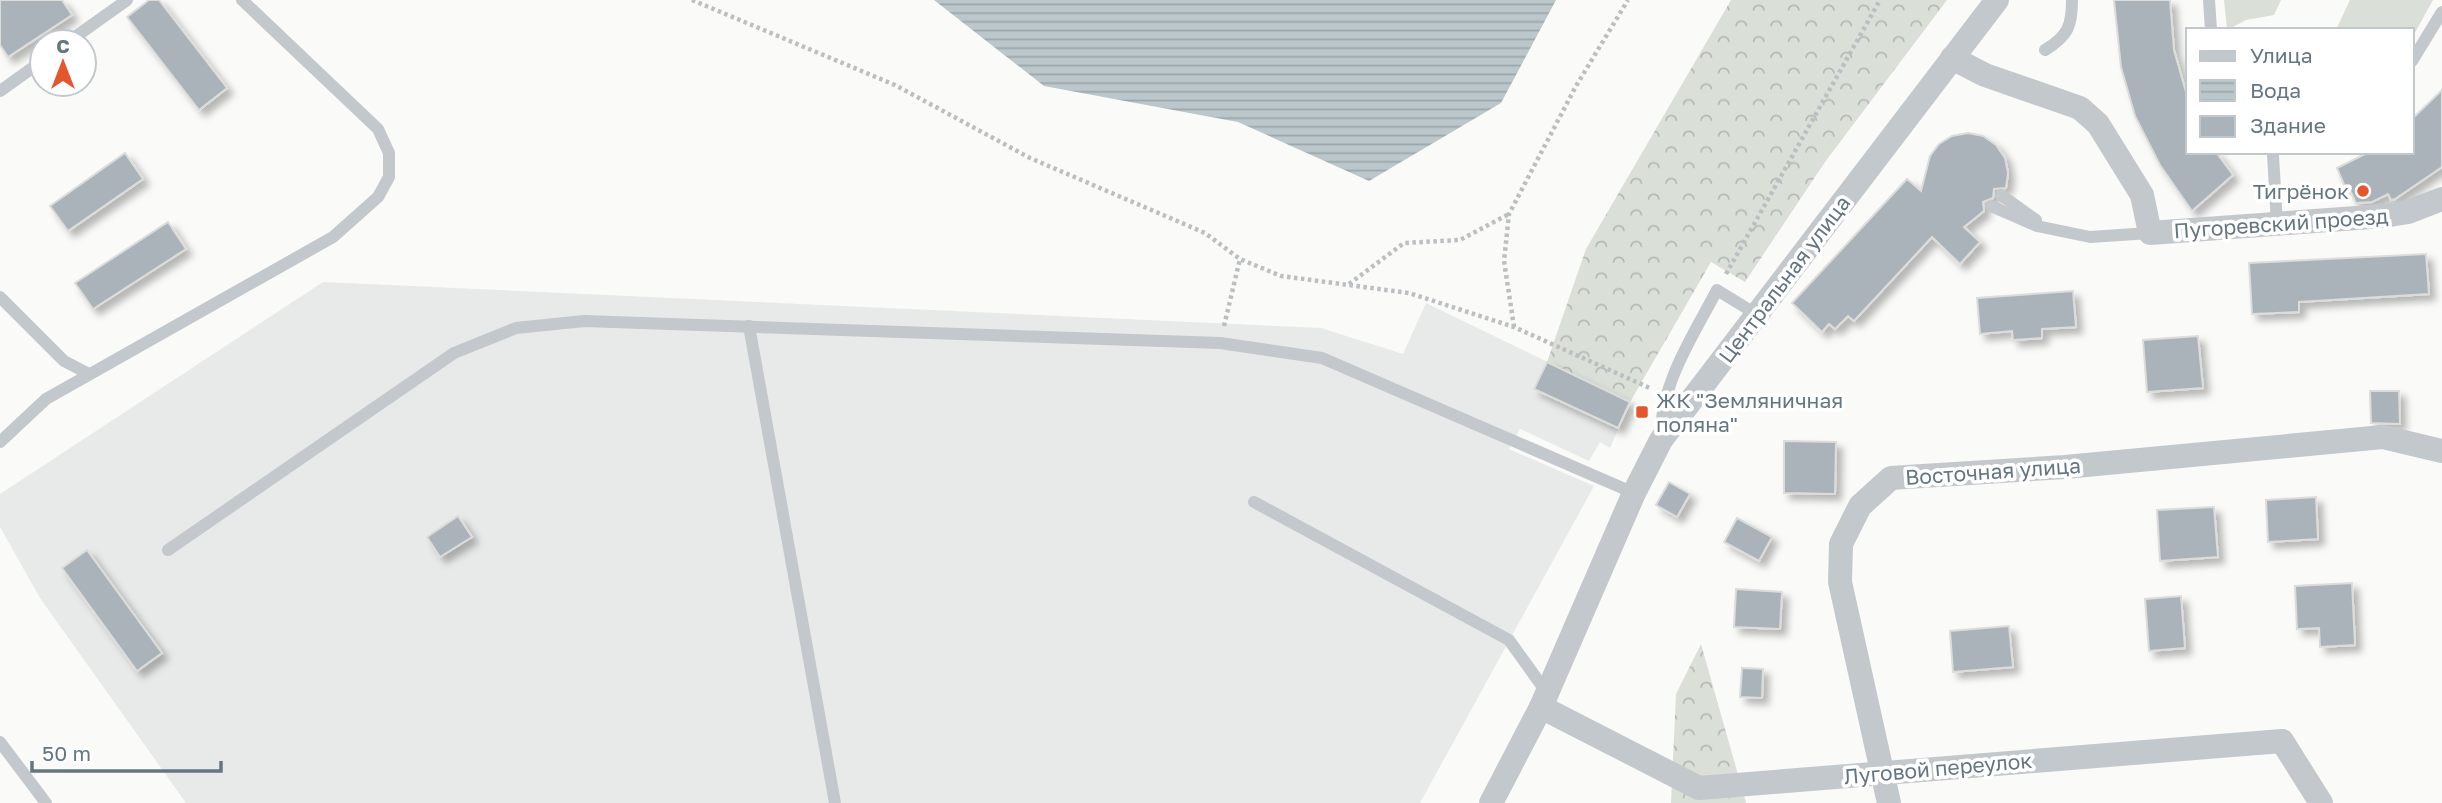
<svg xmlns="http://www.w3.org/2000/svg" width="2442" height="803" viewBox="0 0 2442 803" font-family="'Golos Text',sans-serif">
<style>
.built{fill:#e8e9e9}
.forest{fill:url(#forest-crowns)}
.garden{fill:#dadfd7}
.water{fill:url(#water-rules)}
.building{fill:#aab3b9;stroke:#dcdcda;stroke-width:2;filter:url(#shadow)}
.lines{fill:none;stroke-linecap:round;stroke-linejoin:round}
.path{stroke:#bbbfc2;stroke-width:4.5;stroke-dasharray:3.5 3.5;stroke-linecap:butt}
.lane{stroke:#c3c8cc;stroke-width:12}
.street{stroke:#c3c8cc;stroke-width:24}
.poi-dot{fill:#e4572e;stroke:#fff;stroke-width:2.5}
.labels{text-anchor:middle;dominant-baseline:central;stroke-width:7;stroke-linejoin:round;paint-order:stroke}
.poi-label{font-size:21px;fill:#657683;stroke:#fff;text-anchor:end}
.street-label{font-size:21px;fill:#657683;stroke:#fff}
</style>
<defs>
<pattern id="forest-crowns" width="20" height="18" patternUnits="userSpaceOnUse" patternTransform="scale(1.75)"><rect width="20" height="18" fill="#dadfd7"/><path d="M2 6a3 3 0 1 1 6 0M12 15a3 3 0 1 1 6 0" fill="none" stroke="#b4b9b4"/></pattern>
<pattern id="water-rules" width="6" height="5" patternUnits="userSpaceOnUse" patternTransform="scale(1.75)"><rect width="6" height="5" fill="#bbc7cb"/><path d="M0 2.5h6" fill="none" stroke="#9ca6aa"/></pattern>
<filter id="shadow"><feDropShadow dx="6" dy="6" stdDeviation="3.5" flood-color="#0004"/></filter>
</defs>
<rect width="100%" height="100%" fill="#fafaf8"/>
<!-- built -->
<path class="built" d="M 323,282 L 1321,328 L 1403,354 L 1426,303 L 1630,402 L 1610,448 L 1600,442 L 1589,461 L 1520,429 L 1509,449 L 1594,486 L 1420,803 L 186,803 L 40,598 L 0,527 L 0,494 Z"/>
<!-- forest -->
<g class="forest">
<path d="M 1731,0 L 1947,0 L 1825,162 L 1745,282 L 1711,262 L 1630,402 L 1547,362 L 1586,249 Z"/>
<path d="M 1701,644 L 1746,803 L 1671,803 L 1676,694 Z"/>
</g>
<!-- garden -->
<g class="garden">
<path d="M 2224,0 L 2281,0 L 2274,15 L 2246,20 L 2227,30 Z"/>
<path d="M 2350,0 L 2433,0 L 2412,38 L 2412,30 L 2336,30 Z"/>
</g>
<!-- water -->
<path class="water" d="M 934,0 L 1556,0 L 1501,103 L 1369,181 L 1238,122 L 1044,86 Z"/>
<!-- building -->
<g class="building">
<path d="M 0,0 L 62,0 L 72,15 L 8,57 L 0,45 Z"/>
<path d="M 149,0 L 159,0 L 227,88 L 199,110 L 127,17 Z"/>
<path d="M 2114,0 L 2170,0 L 2174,50 L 2188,99 L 2188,152 L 2216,152 L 2233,175 L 2192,211 L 2160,165 L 2135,116 L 2121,67 Z"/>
<path d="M 2442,90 L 2442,167 L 2395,199 L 2391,200 L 2388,194 L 2372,202 L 2356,203 L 2350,190 L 2345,187 L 2337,168 L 2369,152 L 2412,152 L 2412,119 Z"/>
<path d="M 1968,133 L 1983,136 L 1996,145 L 2005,158 L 2008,173 L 2006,188 L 1994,189 L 1993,198 L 1983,202 L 1984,211 L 1964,227 L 1980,242 L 1960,264 L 1932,237 L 1854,321 L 1848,316 L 1835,329 L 1829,324 L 1822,332 L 1792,303 L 1907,179 L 1921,191 L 1930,156 L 1939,144 L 1952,136 Z"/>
<path d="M 125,153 L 143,179 L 68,231 L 50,206 Z"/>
<path d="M 168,222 L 186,249 L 93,309 L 75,283 Z"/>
<path d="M 2426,254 L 2429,294 L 2299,302 L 2299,312 L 2252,314 L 2249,263 Z"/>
<path d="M 2073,291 L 2076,327 L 2042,329 L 2042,338 L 2013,340 L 2012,331 L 1980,334 L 1977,298 Z"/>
<path d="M 2198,336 L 2203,388 L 2147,392 L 2143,340 Z"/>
<path d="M 1547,362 L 1630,402 L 1618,428 L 1534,389 Z"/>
<path d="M 2370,391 L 2399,391 L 2400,424 L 2371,423 Z"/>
<path d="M 1784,441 L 1836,442 L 1835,494 L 1784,493 Z"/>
<path d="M 1669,482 L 1690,494 L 1677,517 L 1656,505 Z"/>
<path d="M 2316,497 L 2318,539 L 2268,542 L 2266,500 Z"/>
<path d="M 2214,507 L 2218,557 L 2160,561 L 2157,510 Z"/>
<path d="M 458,516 L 472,537 L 440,557 L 427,537 Z"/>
<path d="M 1737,518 L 1772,537 L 1759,561 L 1724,542 Z"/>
<path d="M 87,550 L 162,653 L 137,671 L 62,568 Z"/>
<path d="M 2352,583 L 2355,645 L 2320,647 L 2319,628 L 2297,629 L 2295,586 Z"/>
<path d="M 1736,589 L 1782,592 L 1780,629 L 1734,627 Z"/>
<path d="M 2181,596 L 2185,648 L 2149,651 L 2145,599 Z"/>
<path d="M 2009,626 L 2013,667 L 1953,672 L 1950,631 Z"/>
<path d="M 1742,668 L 1763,669 L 1762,698 L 1740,697 Z"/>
</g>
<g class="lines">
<!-- path -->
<g class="path">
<path d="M 692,0 L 895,85 L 1030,158 L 1205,233 L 1240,259 L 1281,276 L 1409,293 L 1514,327 L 1652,389"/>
<path d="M 1726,274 L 1880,0"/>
<path d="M 1349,284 L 1404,243 L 1460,240 L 1509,214"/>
<path d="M 1224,326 L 1240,259"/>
<path d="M 1514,327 L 1504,261 L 1509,214 L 1576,86 L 1628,0"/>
</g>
<!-- lane -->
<g class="lane">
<path d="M 2209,0 L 2211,30"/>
<path d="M 68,42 L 127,0"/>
<path d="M 2045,50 C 2068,36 2072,26 2072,0"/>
<path d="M 2412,61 L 2442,12"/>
<path d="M 0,91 L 42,61"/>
<path d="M 2273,155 L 2277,224"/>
<path d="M 2001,195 L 2036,220"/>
<path d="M 1991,206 L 2037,226 L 2090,237 L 2150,233"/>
<path d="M 0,297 L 64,361 L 89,374"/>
<path d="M 749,326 L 835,803"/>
<path d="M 1661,437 C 1660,384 1693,336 1717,290 L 1756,314"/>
<path d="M 0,442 L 46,399 L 333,237 L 378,197 L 389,177 L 389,153 L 378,129 L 242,0"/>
<path d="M 1254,502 L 1509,640 L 1547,693"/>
<path d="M 168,550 L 454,353 L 516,328 L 584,321 L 1220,343 L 1322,358 L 1634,493"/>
<path d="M 0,742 L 46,803"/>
</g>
<!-- street -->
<g class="street">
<path d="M 1952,58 L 1985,75 L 2080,108 L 2098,124 L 2142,195 L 2150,233 L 2384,216 L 2408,212 L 2442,199"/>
<path d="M 1541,707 L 1699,788 L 2282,741 L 2321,803"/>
<path d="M 1491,803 L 1541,707 L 1634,493 L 1661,440 L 1997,0"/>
<path d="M 1889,803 L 1840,582 L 1841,544 L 1860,506 L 1891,478 L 2065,467 L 2383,437 L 2442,451"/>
</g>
</g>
<!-- markers -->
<g class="poi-dot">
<circle cx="2363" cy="191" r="7"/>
<rect x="1635" y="405" width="14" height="14" rx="3.5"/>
</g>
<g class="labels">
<!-- poi labels -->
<g class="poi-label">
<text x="2349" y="191">Тигрёнок</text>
<text x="1656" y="400" text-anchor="start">ЖК "Земляничная<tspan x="1656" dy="24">поляна"</tspan></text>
</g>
<!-- street labels -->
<g class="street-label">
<text transform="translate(2281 223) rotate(-4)">Пугоревский проезд</text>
<text transform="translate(1784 279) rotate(-53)">Центральная улица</text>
<text transform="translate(1993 471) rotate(-4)">Восточная улица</text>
<text transform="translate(1938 768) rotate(-5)">Луговой переулок</text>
</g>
</g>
<!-- legend -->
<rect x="2186" y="28" width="228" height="126" fill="#ffffff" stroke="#c1c8cd" stroke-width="2"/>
<rect x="2200" y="51" width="35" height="10" fill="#c3c8cc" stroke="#c1c8cd" stroke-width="2"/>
<text x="2250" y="63" font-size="21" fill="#657683">Улица</text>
<rect x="2200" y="80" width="35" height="21" fill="url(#water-rules)" stroke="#c1c8cd" stroke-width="2"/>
<text x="2250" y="98" font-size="21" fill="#657683">Вода</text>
<rect x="2200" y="116" width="35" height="21" fill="#aab3b9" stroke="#c1c8cd" stroke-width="2"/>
<text x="2250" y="133" font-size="21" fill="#657683">Здание</text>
<!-- north arrow -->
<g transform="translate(63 63)"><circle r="33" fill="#ffffff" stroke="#c1c8cd" stroke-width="2"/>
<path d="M0-5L12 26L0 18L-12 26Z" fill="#e4572e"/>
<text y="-10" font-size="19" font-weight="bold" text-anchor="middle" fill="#657683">С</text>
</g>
<!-- scale -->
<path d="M32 761v10h189v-10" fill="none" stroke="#657683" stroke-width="3.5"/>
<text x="42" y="761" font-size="21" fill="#657683" stroke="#ffffff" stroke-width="5" paint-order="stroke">50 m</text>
</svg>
